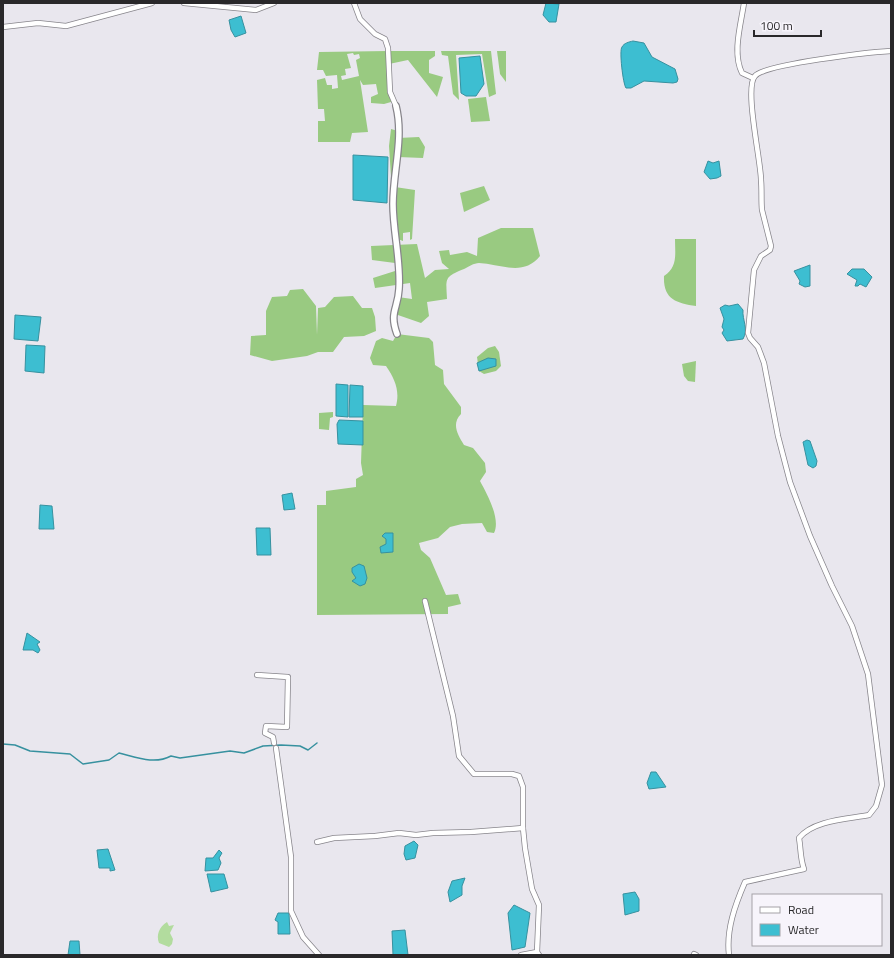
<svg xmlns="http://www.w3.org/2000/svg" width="894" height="958" viewBox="0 0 894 958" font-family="'Titillium Web',sans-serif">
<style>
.green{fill:#b2dc9e}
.forest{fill:#99ca81;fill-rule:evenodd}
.water{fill:#3dbed1;stroke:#37919f}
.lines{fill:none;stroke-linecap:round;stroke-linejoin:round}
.stream{stroke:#37919f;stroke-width:1.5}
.minor-casing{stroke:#87858b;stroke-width:6}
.tertiary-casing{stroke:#87858b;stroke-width:8}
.minor{stroke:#fff;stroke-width:4.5}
.tertiary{stroke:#fff;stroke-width:5.5}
</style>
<rect width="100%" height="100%" fill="#e9e7ee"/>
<!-- green -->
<path class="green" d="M 167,922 L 169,926 L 174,925 L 170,933 L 173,939 L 172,944 L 169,947 L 159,943 C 156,935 159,927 167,922 Z"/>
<!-- forest -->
<g class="forest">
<path d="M 388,51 L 435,51 L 435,56 L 429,60 L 429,73 L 443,77 L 437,97 L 408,60 L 389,64 L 388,71 L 391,102 L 384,104 L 371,103 L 371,97 L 378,94 L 376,84 L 363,85 L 360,80 L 368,132 L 352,133 L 350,142 L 318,142 L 318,121 L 325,121 L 324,109 L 318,109 L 317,80 L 325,78 L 327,85 L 332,85 L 332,89 L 338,88 L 337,75 L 326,76 L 323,70 L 317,70 L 319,52 ZM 353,53 L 354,55 L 359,54 L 360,58 L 356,60 L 359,76 L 342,80 L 341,76 L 346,75 L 345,69 L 351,68 L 347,54 Z"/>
<path d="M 441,51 L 491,51 L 496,94 L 489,97 L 482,54 L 456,55 L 459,100 L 453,94 L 448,56 L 442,55 Z"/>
<path d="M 497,51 L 506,51 L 506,82 L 500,74 Z"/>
<path d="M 486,97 L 490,121 L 471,122 L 468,99 Z"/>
<path d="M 391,129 L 398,131 L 398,138 L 419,137 L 425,147 L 423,158 L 398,157 L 395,187 L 415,190 L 412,239 L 410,240 L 410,232 L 403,233 L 403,241 L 395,238 L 389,146 Z"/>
<path d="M 484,186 L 490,200 L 464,212 L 460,193 Z"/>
<path d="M 501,228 L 533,228 L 540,256 C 523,277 501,264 479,263 C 474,263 468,267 464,269 C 444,277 446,278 447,299 L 427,302 L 429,316 L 421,323 L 395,314 L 398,297 L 412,299 L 410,283 L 375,288 L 373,278 L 395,271 L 395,263 L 372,260 L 371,246 L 417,244 L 425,278 L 435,270 L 449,269 L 442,263 L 439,251 L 449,250 L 450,255 L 467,252 L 477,256 L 478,238 Z"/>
<path d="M 675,239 L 696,239 L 696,306 C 676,303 663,299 664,276 C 678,267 675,254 675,239 Z"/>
<path d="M 303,289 L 316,306 L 317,335 L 318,308 L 325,307 L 334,297 L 353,296 L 362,308 L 372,308 L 375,317 L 376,331 L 364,336 L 344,337 L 333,352 L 318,352 L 307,356 L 272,361 L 250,355 L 251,336 L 266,335 L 266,311 L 272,297 L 287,296 L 290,290 Z"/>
<path d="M 397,334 L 429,338 L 433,342 L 435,365 L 443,370 L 444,384 L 461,407 L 461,414 C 451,424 458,435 464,445 L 473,448 L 485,463 L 486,472 L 480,481 C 487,494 501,519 494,533 L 487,532 L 482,523 L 462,524 L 450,527 L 438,538 L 419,543 L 421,550 L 430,558 L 446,595 L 458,594 L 461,604 L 448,607 L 448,614 L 317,615 L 317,505 L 326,505 L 326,491 L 356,487 L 356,479 L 363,475 L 361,463 L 363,405 L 396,406 C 400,391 395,379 386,366 L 373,365 L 370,358 L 376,341 L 382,338 L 393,341 Z"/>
<path d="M 495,346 L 499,352 L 501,366 L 496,371 L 484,374 L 479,371 L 477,357 L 488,348 Z"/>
<path d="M 696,361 L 695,382 L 688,381 L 684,376 L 682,364 Z"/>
<path d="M 333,412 L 333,417 L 330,418 L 329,430 L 319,429 L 319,413 Z"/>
</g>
<!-- water -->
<g class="water">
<path d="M 546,3 L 559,4 L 556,22 L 549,22 L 543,15 Z"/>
<path d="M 241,16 L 246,33 L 235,37 L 231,30 L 229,20 Z"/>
<path d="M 633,41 L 644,43 L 652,57 L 675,69 L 678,79 L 677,82 L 673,83 L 644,81 L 631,88 L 626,88 C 623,84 619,50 622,47 C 624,43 629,42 633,41 Z"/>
<path d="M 480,56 L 484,84 L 476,96 L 466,96 L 461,93 L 459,58 Z"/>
<path d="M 353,155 L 388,157 L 387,203 L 353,200 Z"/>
<path d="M 708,161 L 713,163 L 719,161 L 721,176 L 717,178 L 710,179 L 704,172 Z"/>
<path d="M 810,265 L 810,286 L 805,287 L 799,284 L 800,281 L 794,271 Z"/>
<path d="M 852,269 L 864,269 L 872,277 L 866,287 L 860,284 L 858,286 L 855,286 L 857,280 L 847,274 Z"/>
<path d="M 738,304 L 743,310 C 742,320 749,329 743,339 L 727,341 L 722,333 L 724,330 L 722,327 L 724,319 L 720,308 L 725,305 L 729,306 Z"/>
<path d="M 15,315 L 41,317 L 38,341 L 14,339 Z"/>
<path d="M 26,345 L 45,346 L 44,373 L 25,371 Z"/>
<path d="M 488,358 L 496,359 L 496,366 L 479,371 L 477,363 Z"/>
<path d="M 336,384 L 348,385 L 348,417 L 336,416 Z"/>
<path d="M 350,385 L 363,386 L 363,417 L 349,417 Z"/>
<path d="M 339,420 L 363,421 L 363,445 L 338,444 L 337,424 Z"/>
<path d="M 807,440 L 810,441 L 817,461 L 816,466 L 813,468 L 808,465 L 803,442 Z"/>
<path d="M 292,493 L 295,509 L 284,510 L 282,495 Z"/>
<path d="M 40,505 L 52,506 L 54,529 L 39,529 Z"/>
<path d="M 256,528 L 270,528 L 271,555 L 257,555 Z"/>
<path d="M 385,533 L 393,533 L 393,552 L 381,553 L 380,547 L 386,544 L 386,539 L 382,536 Z"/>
<path d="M 359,564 L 364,566 L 367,578 L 365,584 L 360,586 L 352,581 L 356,578 L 352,572 L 352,568 Z"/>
<path d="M 27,633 L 40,642 L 37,644 L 40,650 L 38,653 L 33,650 L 23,650 Z"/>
<path d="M 651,772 L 656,772 L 666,787 L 649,789 L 647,783 Z"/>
<path d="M 414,841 L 418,845 L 415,858 L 406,860 L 404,854 L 405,846 Z"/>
<path d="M 108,849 L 115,870 L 110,871 L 110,868 L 99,868 L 97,850 Z"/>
<path d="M 219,850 L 222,853 L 219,858 L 221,863 L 218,870 L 205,871 L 206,858 L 213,858 Z"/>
<path d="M 207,874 L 224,874 L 228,888 L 211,892 Z"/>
<path d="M 465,878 L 462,886 L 462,895 L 450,902 L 448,892 L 452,881 Z"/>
<path d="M 635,892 L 639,899 L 639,911 L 625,915 L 623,894 Z"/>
<path d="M 514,905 L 530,913 L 525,947 L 512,950 L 508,913 Z"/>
<path d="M 278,913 L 289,913 L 290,934 L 278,934 L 278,922 L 275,920 Z"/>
<path d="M 405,930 L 408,955 L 393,955 L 392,931 Z"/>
<path d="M 70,941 L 79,941 L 80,955 L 68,955 Z"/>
</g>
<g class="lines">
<!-- stream -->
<path class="stream" d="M 3,744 L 15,745 L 30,751 L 70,754 L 83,764 L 109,760 L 119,753 C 136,757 154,765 171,756 L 180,758 L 230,751 L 244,753 L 263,746 L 281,745 L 300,746 L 308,750 L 317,743"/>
<defs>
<g id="minor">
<path d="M 184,3 L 256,10 L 274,3"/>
<path d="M 354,3 L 360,19 L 375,34 L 385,39 L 388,48 L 390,92 L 396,106"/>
<path d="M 744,3 C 741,24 732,53 742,73 L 753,78"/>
<path d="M 3,27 L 38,23 L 66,26 L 152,3"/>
<path d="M 425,601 L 453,716 L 459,756 L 474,774 L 512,774 L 519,776 L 523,787 L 523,828 L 525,848 L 532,889 L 539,905 L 537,952 L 539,955"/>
<path d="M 257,675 L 288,677 L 287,727 L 266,726 L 265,733 L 273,737 L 274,743"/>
<path d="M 276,748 L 291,857 L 291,911 L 303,937 L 319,955"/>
<path d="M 317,842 L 334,838 L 375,836 L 399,833 L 416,835 L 433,833 L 471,832 L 523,828"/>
<path d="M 694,954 L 696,955"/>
<path d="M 521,955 L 537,952"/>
<path d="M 729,955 C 726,930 735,905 745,882 L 804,869 C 800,858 801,849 799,838 C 813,820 848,819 869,815 L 876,806 L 882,785 L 868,674 L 852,626 L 832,586 L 810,536 L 790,482 L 778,436 L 764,363 L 758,347 L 750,338 L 748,333 L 754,270 L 761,256 L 770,250 L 771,246 C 768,234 765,222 762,210 C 761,201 762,190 761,180 C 761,161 744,88 755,76 C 765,64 871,52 891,51"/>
</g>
<path id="tertiary" d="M 396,106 C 404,138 393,171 393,204 C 393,232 401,261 399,289 C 398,309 389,312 397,334"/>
</defs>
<!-- minor casing -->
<use href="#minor" class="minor-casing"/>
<!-- tertiary casing -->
<use href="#tertiary" class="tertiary-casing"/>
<!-- minor -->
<use href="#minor" class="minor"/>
<!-- tertiary -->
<use href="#tertiary" class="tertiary"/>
</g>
<!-- border -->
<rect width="894" height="958" fill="none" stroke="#29282a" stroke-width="8"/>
<!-- legend -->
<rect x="752" y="894" width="130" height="52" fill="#f7f4fb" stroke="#a5a2a7"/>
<rect x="760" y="907" width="20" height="6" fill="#ffffff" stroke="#a5a2a7"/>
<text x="788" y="914" font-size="12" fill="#29282a">Road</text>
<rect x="760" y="924" width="20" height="12" fill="#3dbed1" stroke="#a5a2a7"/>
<text x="788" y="934" font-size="12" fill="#29282a">Water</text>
<!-- scale -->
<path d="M754 30v6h67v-6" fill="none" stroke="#29282a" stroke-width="2"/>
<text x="760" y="30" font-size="12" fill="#29282a" stroke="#f7f4fb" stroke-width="3" paint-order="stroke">100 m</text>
</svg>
